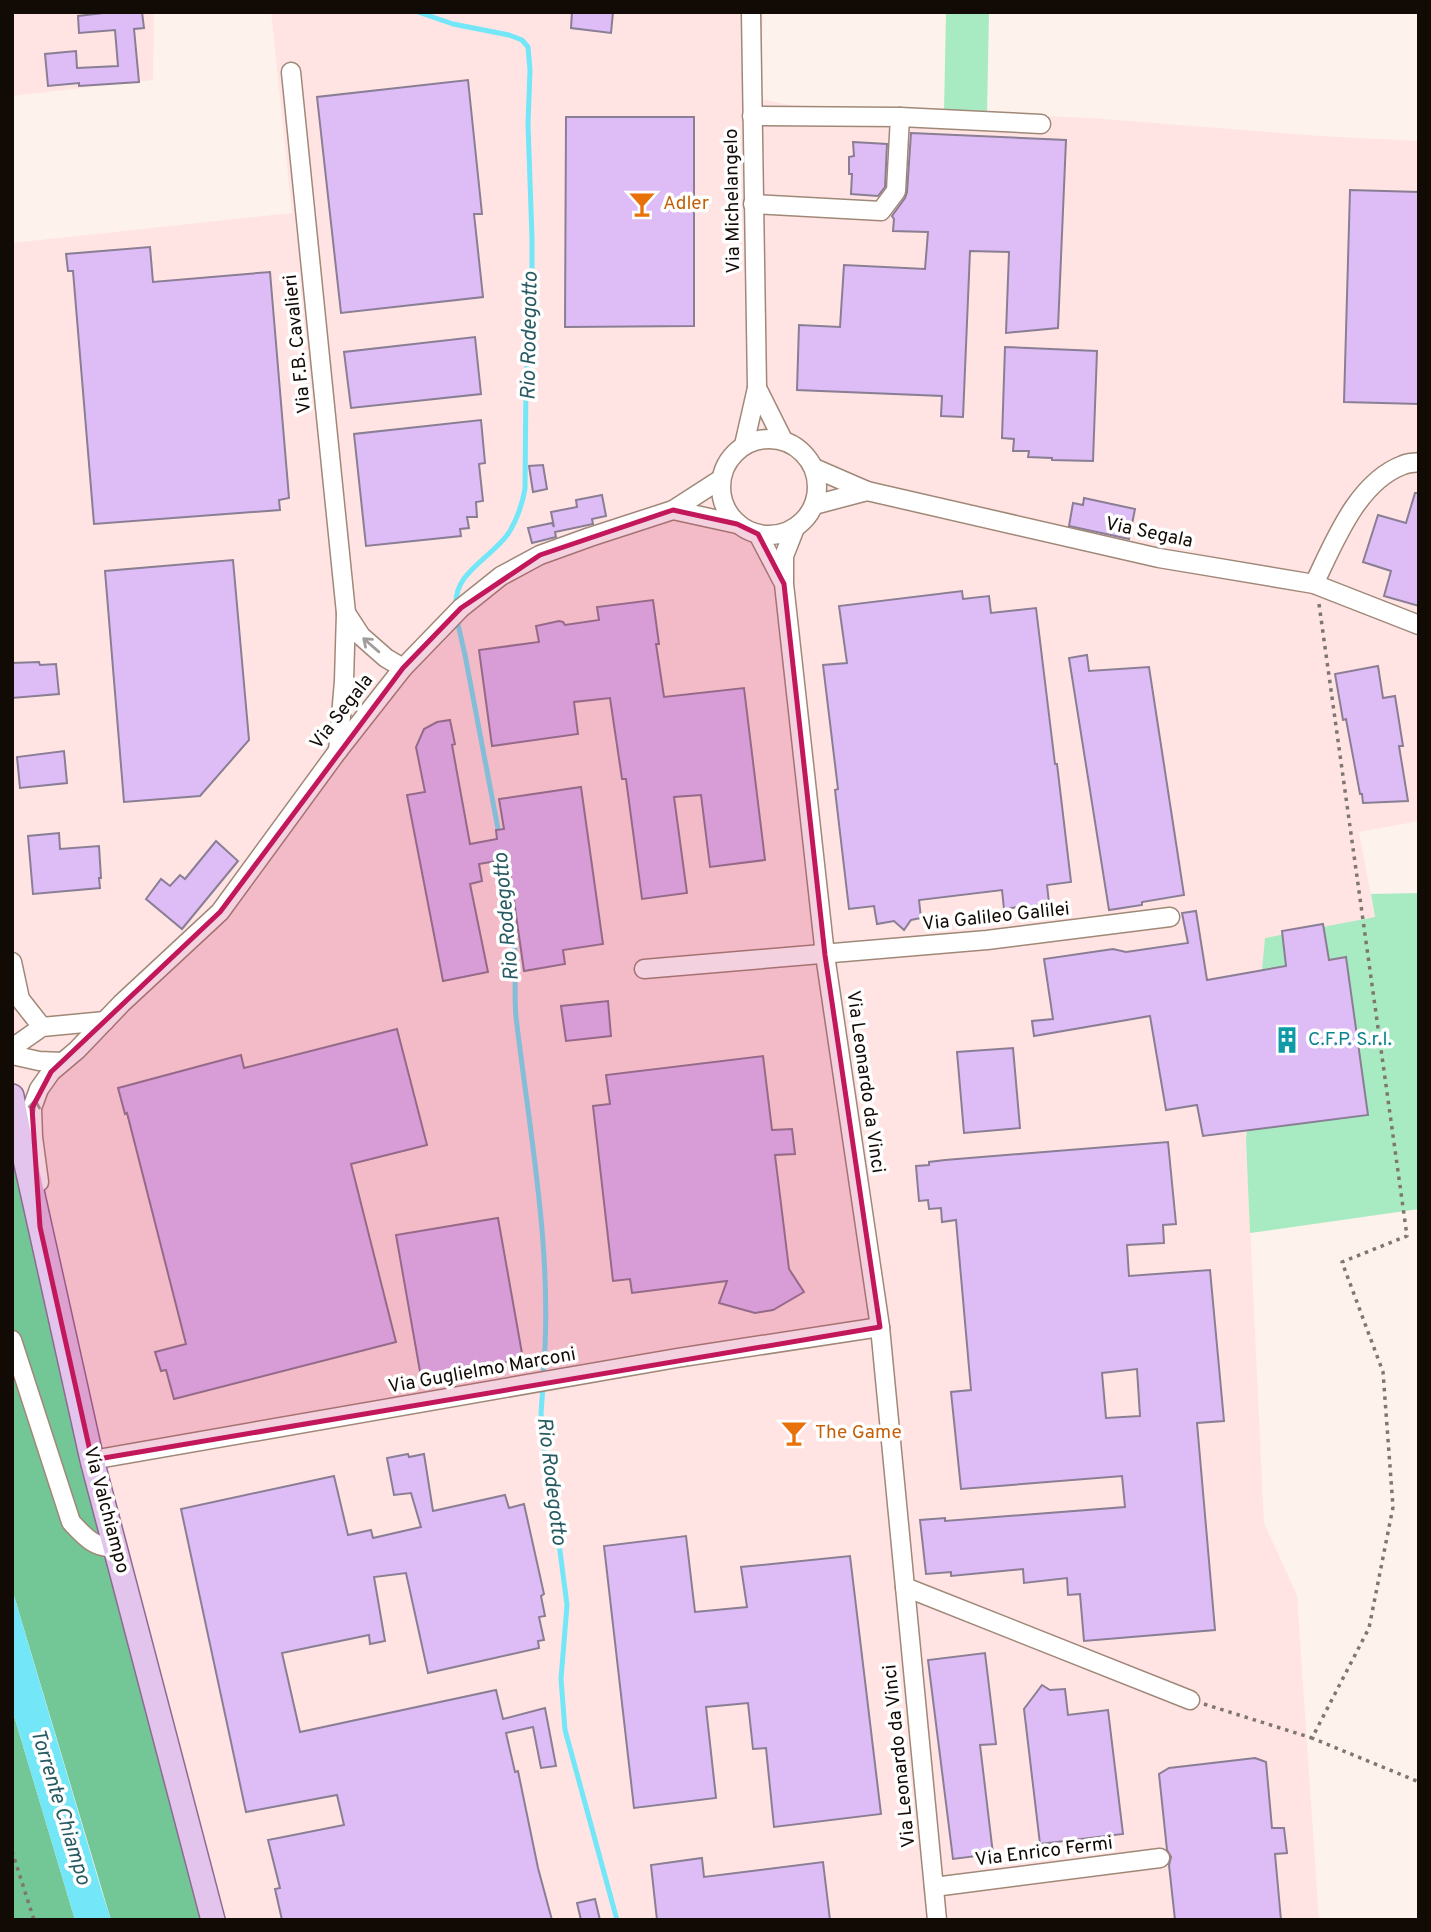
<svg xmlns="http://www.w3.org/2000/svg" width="1431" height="1932" viewBox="0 0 1431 1932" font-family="Overpass,sans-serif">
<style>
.industrial{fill:#ffe4e3}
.green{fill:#a8ebc2}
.forest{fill:#73c696}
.water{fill:#73e6f8}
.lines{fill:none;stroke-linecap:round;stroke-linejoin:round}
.stream{stroke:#73e6f8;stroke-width:5}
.building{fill:#debdf6;stroke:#8a7e94;stroke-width:2;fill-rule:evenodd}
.minor-casing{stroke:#a08878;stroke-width:21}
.major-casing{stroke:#8e6a93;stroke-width:26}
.path{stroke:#7f7670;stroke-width:3.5;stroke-dasharray:3.5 5;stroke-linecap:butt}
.minor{stroke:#fff;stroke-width:18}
.major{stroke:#e3c4ec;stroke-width:23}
.oneway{stroke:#a09d9b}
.marked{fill:#c2185b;fill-opacity:0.2;stroke:#c2185b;stroke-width:5;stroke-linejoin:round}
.labels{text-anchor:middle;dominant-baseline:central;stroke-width:7;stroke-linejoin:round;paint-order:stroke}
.street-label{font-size:19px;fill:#120a05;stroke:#fff}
.food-label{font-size:19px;fill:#c56008;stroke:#fff;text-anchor:start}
.culture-label{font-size:19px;fill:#0d838f;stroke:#fff;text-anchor:start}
.water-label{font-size:21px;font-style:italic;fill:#285a62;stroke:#fff}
</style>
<rect width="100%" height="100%" fill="#fdf3ec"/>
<!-- industrial -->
<g class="industrial">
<path d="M 12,12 L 154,12 L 153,80 L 12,96 Z"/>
<path d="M 271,12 L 763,12 L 760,96 L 738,94 L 790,105 L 1092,118 L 1320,136 L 1419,141 L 1419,821 L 1359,832 L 1375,917 L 1246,1140 L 1264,1523 L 1297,1595 L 1319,1920 L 216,1920 L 12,1126 L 12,243 L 292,213 Z"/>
</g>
<!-- green -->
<g class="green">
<path d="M 946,12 L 989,12 L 987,114 L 944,112 Z"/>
<path d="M 1419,893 L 1419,1209 L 1250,1233 L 1246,1140 L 1265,938 L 1375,917 L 1371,894 Z"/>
</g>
<!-- forest -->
<g class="forest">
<path d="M 12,1126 L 216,1920 L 111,1920 L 12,1589 Z"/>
<path d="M 12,1709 L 75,1920 L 12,1920 Z"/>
</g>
<!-- water -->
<path class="water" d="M 12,1589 L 101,1889 L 111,1920 L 75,1920 L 12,1709 Z"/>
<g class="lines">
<!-- stream -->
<g class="stream">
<path d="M 418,12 L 453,24 L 509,35 L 522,40 L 528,47 L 530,70 L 528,124 L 532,238 L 532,311 L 526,379 L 525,489 C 522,505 517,520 508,534 C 490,559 453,573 456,607"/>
<path d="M 457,620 L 465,655 L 499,834"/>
<path d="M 502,854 C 508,887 513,920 515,954 C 516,975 514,996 516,1017 C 530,1136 554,1257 543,1377"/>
<path d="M 543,1386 L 541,1413 L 543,1436 L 546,1465 L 554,1505 L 567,1605 L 561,1679 L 565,1730 L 617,1920"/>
</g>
</g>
<!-- building -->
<g class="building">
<path d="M 112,12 L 142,12 L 144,28 L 134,29 L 139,82 L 79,86 L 79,83 L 48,86 L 45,54 L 76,51 L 77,68 L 118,66 L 115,30 L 79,33 L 78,16 Z"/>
<path d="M 572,12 L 613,12 L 611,33 L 571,28 Z"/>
<path d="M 468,80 L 482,214 L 474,214 L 483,297 L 341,313 L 317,97 Z"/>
<path d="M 566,117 L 694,117 L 694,326 L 565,327 Z"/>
<path d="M 911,133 L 1066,140 L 1058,328 L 1006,333 L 1009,252 L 970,251 L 963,417 L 941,416 L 942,396 L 797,390 L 799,325 L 840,327 L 844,265 L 925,269 L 928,232 L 893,231 L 894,219 L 892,216 L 905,198 L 907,192 Z"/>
<path d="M 853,142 L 887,144 L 885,187 L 878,196 L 851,194 L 852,174 L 849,174 L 849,157 L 854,156 Z"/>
<path d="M 1350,190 L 1419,192 L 1419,404 L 1344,402 Z"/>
<path d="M 150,247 L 153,282 L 270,272 L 289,498 L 279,500 L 280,510 L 94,524 L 73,271 L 68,271 L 66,254 Z"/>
<path d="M 475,337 L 481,394 L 351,408 L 344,352 Z"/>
<path d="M 1005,347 L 1097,351 L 1093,461 L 1052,460 L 1052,458 L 1028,457 L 1029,451 L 1013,451 L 1014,439 L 1002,438 Z"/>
<path d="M 481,420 L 485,463 L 479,464 L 483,501 L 476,502 L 477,517 L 467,517 L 469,528 L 460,529 L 461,536 L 366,546 L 354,434 Z"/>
<path d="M 543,465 L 547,489 L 533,492 L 529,466 Z"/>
<path d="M 1415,493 L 1419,493 L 1419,606 L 1384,596 L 1391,571 L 1363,562 L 1378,515 L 1406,523 Z"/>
<path d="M 602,495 L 606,516 L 592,519 L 593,524 L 555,532 L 556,537 L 532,543 L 528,528 L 552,523 L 554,527 L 551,512 L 577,507 L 576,500 Z"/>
<path d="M 1084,498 L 1135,509 L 1129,539 L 1069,526 L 1073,503 L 1083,505 Z"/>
<path d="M 233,560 L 249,740 L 200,796 L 124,802 L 105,571 Z"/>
<path d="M 962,591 L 963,599 L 989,596 L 991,613 L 1036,608 L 1055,764 L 1057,764 L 1071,882 L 1047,885 L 1049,903 L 1038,904 L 1031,917 L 1024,906 L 1004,909 L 1002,890 L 919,900 L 921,918 L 911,920 L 904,930 L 894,921 L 877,924 L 874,906 L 849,909 L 835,790 L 838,789 L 823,665 L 847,663 L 839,606 Z"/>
<path d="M 653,600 L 659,644 L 656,644 L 664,697 L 744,688 L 765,860 L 710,867 L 701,795 L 674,797 L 687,893 L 642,899 L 626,779 L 622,779 L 610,698 L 574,702 L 578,734 L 492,746 L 479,650 L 539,642 L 536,626 L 559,621 L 563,622 L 565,625 L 599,620 L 597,607 Z"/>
<path d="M 1087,655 L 1089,671 L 1149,667 L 1184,895 L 1142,902 L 1142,905 L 1109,910 L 1069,658 Z"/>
<path d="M 39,662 L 40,665 L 56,664 L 59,694 L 12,698 L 12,663 Z"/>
<path d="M 1378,666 L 1383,698 L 1395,696 L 1403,746 L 1399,746 L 1408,801 L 1363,803 L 1362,794 L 1360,794 L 1346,719 L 1343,720 L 1335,674 Z"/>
<path d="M 450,720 L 455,744 L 452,745 L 470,844 L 497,839 L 496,830 L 504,829 L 499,799 L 581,787 L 603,944 L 563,950 L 565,964 L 524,971 L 508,859 L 479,864 L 482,881 L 470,884 L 488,972 L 443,981 L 407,795 L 425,792 L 416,747 L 424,729 L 437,722 Z"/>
<path d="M 64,751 L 67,783 L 20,788 L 17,757 Z"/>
<path d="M 59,833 L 60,849 L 99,846 L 101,878 L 99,878 L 100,888 L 33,894 L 28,836 Z"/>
<path d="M 216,841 L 238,861 L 182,929 L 146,899 L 161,879 L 170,886 L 180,875 L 185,879 Z"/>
<path d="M 1196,911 L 1207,980 L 1286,966 L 1282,931 L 1323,924 L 1329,960 L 1346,957 L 1368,1115 L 1203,1136 L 1197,1105 L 1166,1110 L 1150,1016 L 1034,1036 L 1032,1021 L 1053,1019 L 1044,959 L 1113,949 L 1126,952 L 1188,943 L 1182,913 Z"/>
<path d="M 608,1001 L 611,1036 L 566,1041 L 561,1006 Z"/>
<path d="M 397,1029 L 427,1145 L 351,1164 L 396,1342 L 174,1399 L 166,1370 L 161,1371 L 155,1352 L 186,1344 L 127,1113 L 125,1114 L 118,1088 L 241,1055 L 244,1068 Z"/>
<path d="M 1013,1048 L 1020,1128 L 964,1133 L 957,1052 Z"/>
<path d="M 763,1056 L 772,1130 L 792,1129 L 795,1154 L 775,1155 L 789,1269 L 804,1292 L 773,1310 L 755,1313 L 719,1303 L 727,1281 L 632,1293 L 630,1279 L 613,1281 L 593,1106 L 610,1104 L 606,1075 Z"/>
<path d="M 1168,1142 L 1176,1224 L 1163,1225 L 1164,1243 L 1127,1245 L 1129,1276 L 1210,1270 L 1224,1421 L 1197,1423 L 1215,1630 L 1084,1641 L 1080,1594 L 1068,1595 L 1067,1578 L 1024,1583 L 1023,1569 L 951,1576 L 951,1572 L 926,1574 L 920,1520 L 945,1518 L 945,1521 L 1125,1507 L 1122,1476 L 961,1489 L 951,1392 L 971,1390 L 956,1220 L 942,1222 L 941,1208 L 929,1209 L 928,1200 L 919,1201 L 916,1166 L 929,1165 L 929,1162 L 945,1160 ZM 1137,1369 L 1140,1416 L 1106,1418 L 1102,1373 Z"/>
<path d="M 498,1218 L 523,1359 L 421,1377 L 396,1235 Z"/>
<path d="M 408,1454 L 409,1457 L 424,1454 L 433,1511 L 505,1495 L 509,1508 L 524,1504 L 544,1594 L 541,1596 L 545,1616 L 539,1617 L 544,1640 L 538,1641 L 539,1648 L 428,1673 L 406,1573 L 374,1577 L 385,1641 L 370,1644 L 369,1635 L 282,1653 L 300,1732 L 496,1690 L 503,1719 L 545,1708 L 556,1766 L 541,1768 L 533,1727 L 506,1733 L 515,1772 L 518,1771 L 538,1868 L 552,1920 L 282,1920 L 275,1889 L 280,1888 L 268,1840 L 344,1825 L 337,1795 L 246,1812 L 181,1509 L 334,1476 L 348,1535 L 371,1530 L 373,1538 L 421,1527 L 411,1493 L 394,1495 L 387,1458 Z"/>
<path d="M 686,1536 L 695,1612 L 747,1607 L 741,1567 L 850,1556 L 881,1814 L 774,1827 L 766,1748 L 753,1749 L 748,1703 L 706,1707 L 716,1798 L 634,1808 L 604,1546 Z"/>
<path d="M 985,1653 L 996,1744 L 980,1745 L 993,1854 L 953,1859 L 928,1660 Z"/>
<path d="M 1042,1685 L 1050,1690 L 1065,1689 L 1068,1715 L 1108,1710 L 1123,1834 L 1040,1844 L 1024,1709 Z"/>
<path d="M 1255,1758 L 1266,1762 L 1272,1828 L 1284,1828 L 1287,1853 L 1275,1854 L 1281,1920 L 1175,1920 L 1169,1865 L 1171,1857 L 1167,1850 L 1159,1774 L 1169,1768 Z"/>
<path d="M 702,1858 L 704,1877 L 823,1862 L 830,1920 L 657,1920 L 651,1865 Z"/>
<path d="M 595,1899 L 600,1920 L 581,1920 L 577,1903 Z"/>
</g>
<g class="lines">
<defs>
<g id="minor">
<path d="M 291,72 L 346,613 L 344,681 L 338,751"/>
<path d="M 752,116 L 900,117 L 896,191 L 881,211 L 753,204"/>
<path d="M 900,117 L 1041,124"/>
<path d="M 757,388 L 783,440"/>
<circle cx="769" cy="487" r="48"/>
<path d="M 744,445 L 757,388 L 751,12"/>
<path d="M 814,468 L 867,491 L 1159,558 L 1314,584 L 1419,625"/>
<path d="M 814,505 L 867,491"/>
<path d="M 673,510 L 737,524"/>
<path d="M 795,528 L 784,556 L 784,584 L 825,955 L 880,1327 L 937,1920"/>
<path d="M 758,534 L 782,580"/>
<path d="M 1314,584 C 1334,543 1357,482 1403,465 C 1407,463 1414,463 1419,462"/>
<path d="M 346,613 L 361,636 L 386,658 L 403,668"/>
<path d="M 12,962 L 20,999 L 42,1027"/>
<path d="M 644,969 L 987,940 L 1170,917"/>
<path d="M 12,1048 L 42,1027 L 105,1021"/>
<path d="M 12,1055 L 39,1061 L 62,1062"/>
<path d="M 39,1182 L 33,1137 L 32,1108 L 39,1089 L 51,1072 L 77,1050 L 122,1003 L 220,912 L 337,752 L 403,668 L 461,608 L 501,576 L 540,555 L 590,537 L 673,510 L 721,479"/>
<path d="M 12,1340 L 71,1522 C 84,1536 95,1549 115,1547"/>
<path d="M 92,1460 L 677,1358 L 880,1327"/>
<path d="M 905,1587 L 1190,1700"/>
<path d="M 934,1887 L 1160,1858"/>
</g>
<path id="major" d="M 12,1096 L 18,1128 L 92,1460 L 213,1920"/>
</defs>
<!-- minor casing -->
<use href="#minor" class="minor-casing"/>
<!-- major casing -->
<use href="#major" class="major-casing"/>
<!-- path -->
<g class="path">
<path d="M 1319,604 L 1407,1236 L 1342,1262 L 1383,1372 L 1393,1507 L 1369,1628 L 1312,1738 L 1419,1782"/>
<path d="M 1204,1704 L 1312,1738"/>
<path d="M 12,1851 L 34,1920"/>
</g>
<!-- minor -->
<use href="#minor" class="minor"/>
<!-- major -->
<use href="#major" class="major"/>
</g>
<!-- one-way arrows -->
<defs><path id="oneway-shaft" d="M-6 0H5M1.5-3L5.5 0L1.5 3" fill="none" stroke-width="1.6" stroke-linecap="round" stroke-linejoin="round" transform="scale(1.75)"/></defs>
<g class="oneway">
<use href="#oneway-shaft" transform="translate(371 645) rotate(-139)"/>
<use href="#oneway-shaft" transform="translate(34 1110) rotate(-83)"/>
</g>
<!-- marked area -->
<path class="marked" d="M 673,510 L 737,524 L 758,534 L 784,584 L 825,955 L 880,1327 L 92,1460 L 40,1227 L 32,1108 L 51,1072 L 220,912 L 403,668 L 461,608 L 540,555 Z"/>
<!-- icons -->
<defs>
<symbol id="bar-bare" viewBox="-9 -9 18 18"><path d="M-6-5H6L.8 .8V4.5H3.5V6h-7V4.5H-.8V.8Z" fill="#e8710a" stroke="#fff" stroke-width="2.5" paint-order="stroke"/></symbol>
<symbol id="building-bare" viewBox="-9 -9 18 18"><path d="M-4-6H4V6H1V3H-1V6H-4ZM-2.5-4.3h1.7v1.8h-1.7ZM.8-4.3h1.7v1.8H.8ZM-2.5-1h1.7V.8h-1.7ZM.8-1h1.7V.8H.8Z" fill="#0f9aa8" stroke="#fff" stroke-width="2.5" paint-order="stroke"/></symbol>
</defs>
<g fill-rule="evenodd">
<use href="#bar-bare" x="623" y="185" width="38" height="38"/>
<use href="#building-bare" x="1268" y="1021" width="38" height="38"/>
<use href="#bar-bare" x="775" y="1414" width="38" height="38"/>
</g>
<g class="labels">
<!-- street labels -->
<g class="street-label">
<text transform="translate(733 201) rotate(-91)">Via Michelangelo</text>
<text transform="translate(298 344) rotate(-96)">Via F.B. Cavalieri</text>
<text transform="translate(1149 533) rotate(12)">Via Segala</text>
<text transform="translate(342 712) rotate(-52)">Via Segala</text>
<text transform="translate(996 917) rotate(-6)">Via Galileo Galilei</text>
<text transform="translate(865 1082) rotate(82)">Via Leonardo da Vinci</text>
<text transform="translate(482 1371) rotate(-10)">Via Guglielmo Marconi</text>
<text transform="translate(106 1510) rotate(75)">Via Valchiampo</text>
<text transform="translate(900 1756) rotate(-96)">Via Leonardo da Vinci</text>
<text transform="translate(1044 1852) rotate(-7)">Via Enrico Fermi</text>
</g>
<!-- food labels -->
<g class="food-label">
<text x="663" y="204">Adler</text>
<text x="815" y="1433">The Game</text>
</g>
<!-- culture labels -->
<g class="culture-label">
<text x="1308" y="1040">C.F.P. S.r.l.</text>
</g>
<!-- water labels -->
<g class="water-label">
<text transform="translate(530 336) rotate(-89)">Rio Rodegotto</text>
<text transform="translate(507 917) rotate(-95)">Rio Rodegotto</text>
<text transform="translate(551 1481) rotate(83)">Rio Rodegotto</text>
<text transform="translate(60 1807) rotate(73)">Torrente Chiampo</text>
</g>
</g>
<!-- border -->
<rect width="1431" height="1932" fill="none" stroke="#120a05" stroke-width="28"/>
</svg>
